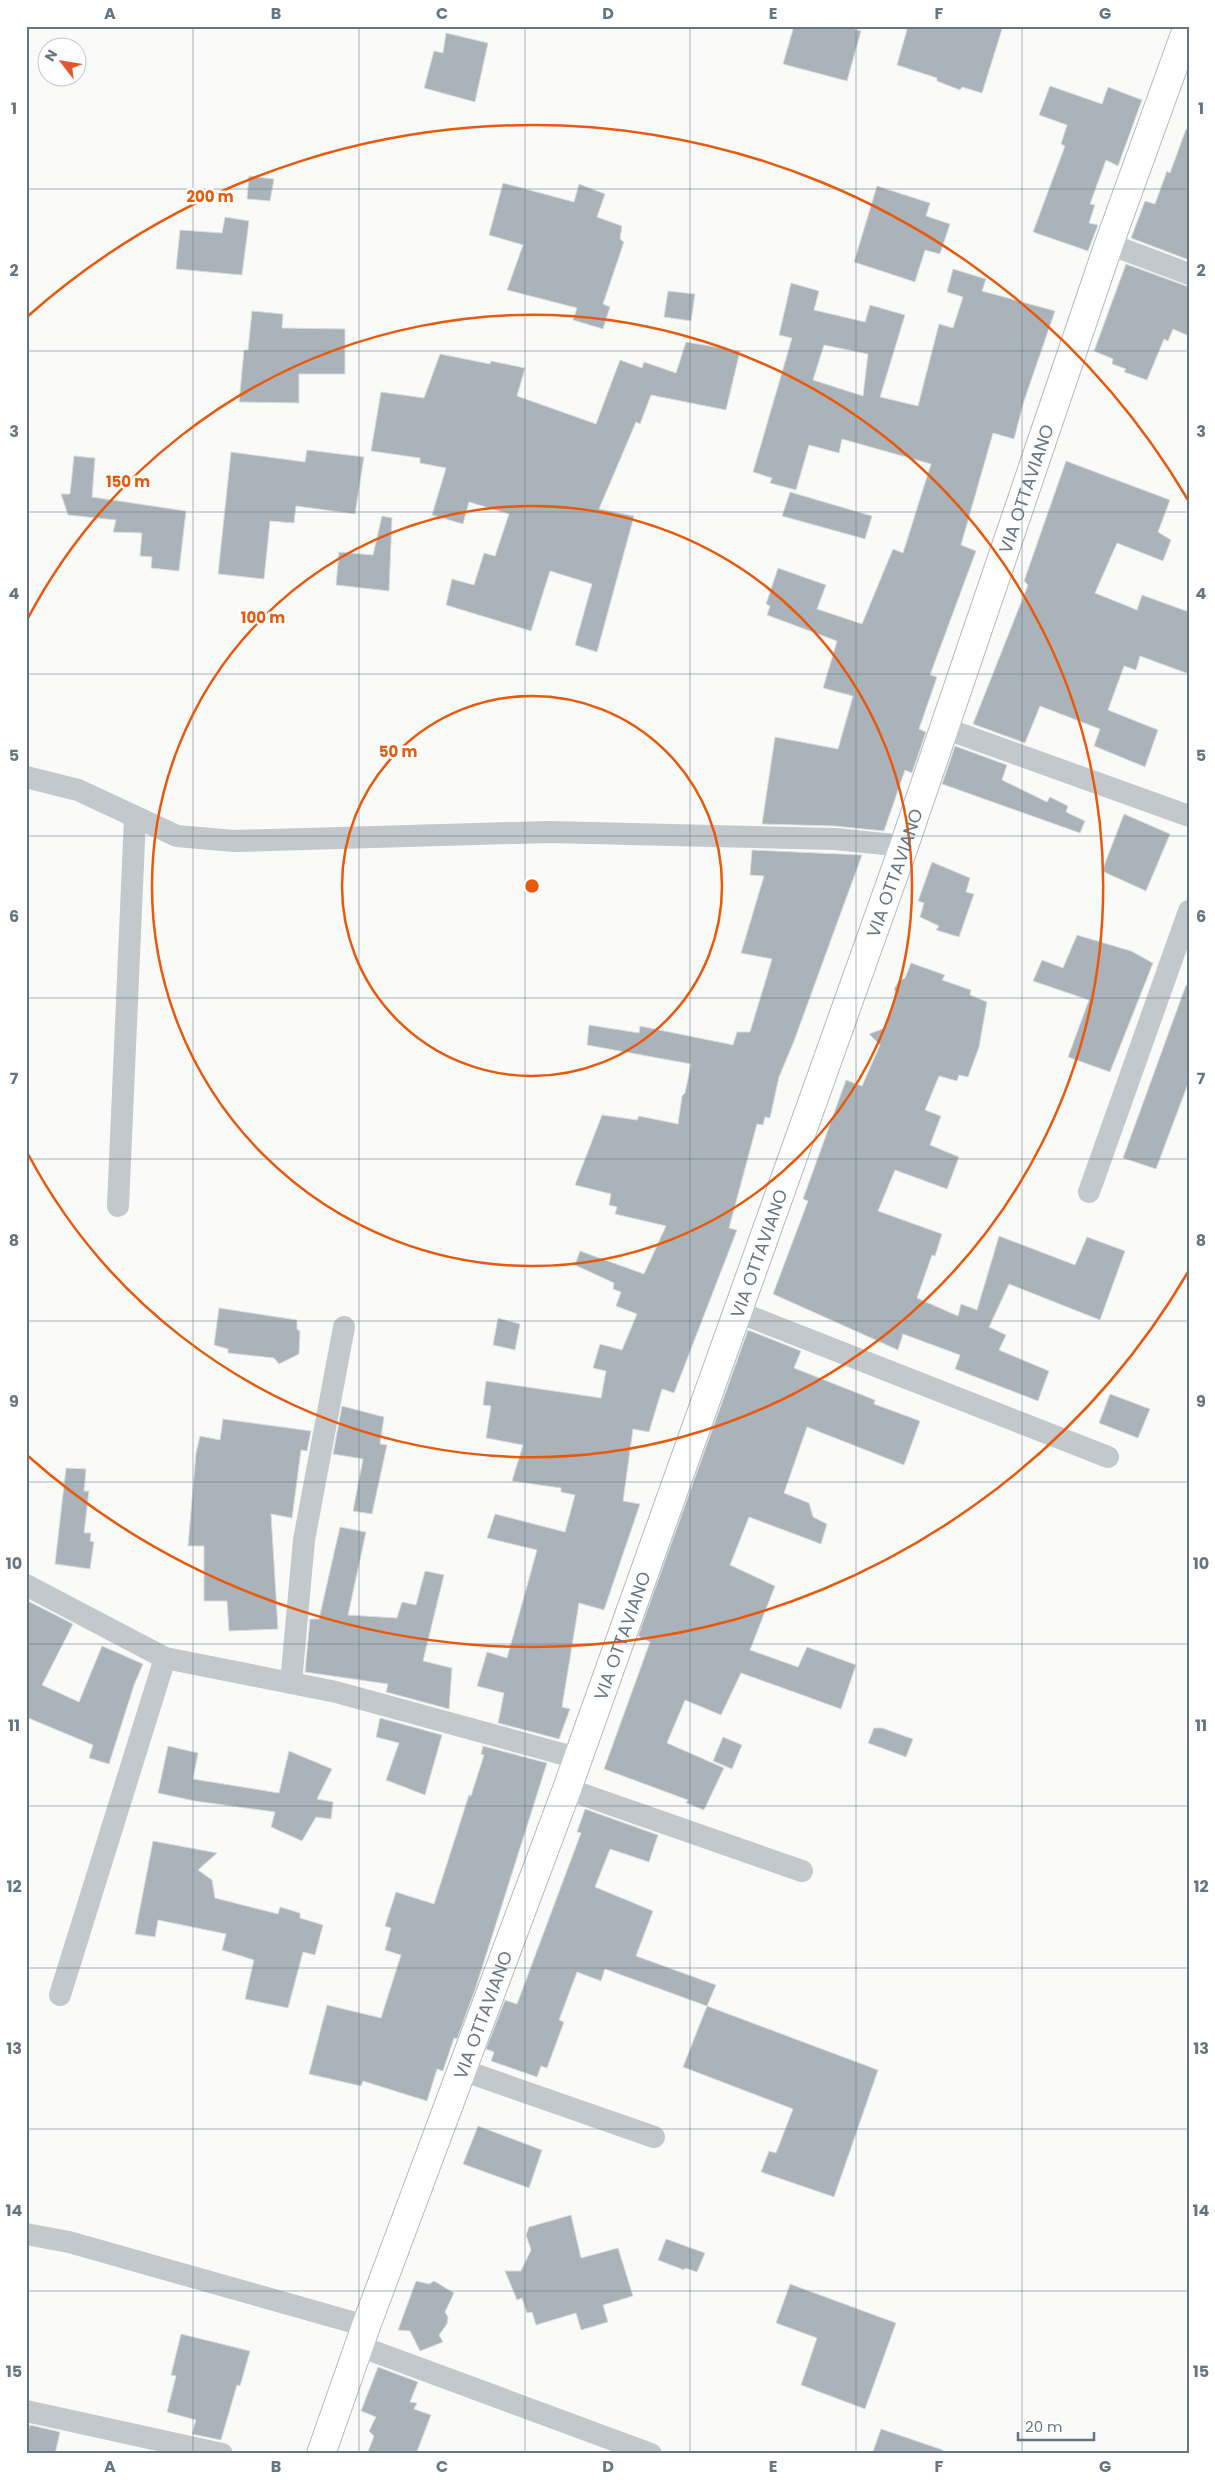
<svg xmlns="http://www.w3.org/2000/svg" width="1215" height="2480" viewBox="0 0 1215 2480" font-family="Poppins,sans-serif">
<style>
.building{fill:#aab3b9;stroke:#dcdcda;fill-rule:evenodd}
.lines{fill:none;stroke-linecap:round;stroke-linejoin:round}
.secondary-casing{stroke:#b3babf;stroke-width:30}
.minor{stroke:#c3c8cc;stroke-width:22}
.secondary{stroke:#fff;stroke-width:28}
.grid{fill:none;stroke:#657683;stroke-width:1;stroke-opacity:0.55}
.ring{fill:none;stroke:#e8590c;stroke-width:2.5}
.labels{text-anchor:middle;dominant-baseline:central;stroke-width:5;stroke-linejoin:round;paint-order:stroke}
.street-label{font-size:18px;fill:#657683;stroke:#fff}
.centre{fill:#e8590c;stroke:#fff;stroke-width:2.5}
.ring-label{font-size:15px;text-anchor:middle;font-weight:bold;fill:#e8590c;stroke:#fff;stroke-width:5;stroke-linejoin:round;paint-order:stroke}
.neatline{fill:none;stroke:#657683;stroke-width:2}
.grid-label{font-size:16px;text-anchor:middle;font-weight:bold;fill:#657683}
</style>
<rect width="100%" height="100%" fill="#fafaf8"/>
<!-- building -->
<g class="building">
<path d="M 794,26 L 845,26 L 861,31 L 847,81 L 783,64 Z"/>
<path d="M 908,26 L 1003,26 L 982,93 L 962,87 L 960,90 L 937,81 L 937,78 L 897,65 Z"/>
<path d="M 446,33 L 488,43 L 475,102 L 424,88 L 434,51 L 443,53 Z"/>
<path d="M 1050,86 L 1102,104 L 1108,87 L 1142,100 L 1118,166 L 1106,160 L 1090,204 L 1095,205 L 1089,223 L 1098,225 L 1088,251 L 1033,232 L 1065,146 L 1061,144 L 1067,125 L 1039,115 Z"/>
<path d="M 1186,129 L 1189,130 L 1189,260 L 1131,238 L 1145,201 L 1155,204 L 1167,171 L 1170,173 Z"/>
<path d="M 249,176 L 274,179 L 270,201 L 247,199 Z"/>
<path d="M 503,183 L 574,202 L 579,184 L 605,194 L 597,217 L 622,226 L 620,239 L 624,242 L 603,304 L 610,307 L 603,329 L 573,320 L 577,308 L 507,290 L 523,245 L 489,235 Z"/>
<path d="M 877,186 L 930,203 L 926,216 L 950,224 L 940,254 L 925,250 L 915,282 L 854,262 Z"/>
<path d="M 225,217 L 249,221 L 242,275 L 176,269 L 180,230 L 222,233 Z"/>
<path d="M 1126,264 L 1189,287 L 1189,336 L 1173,329 L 1168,341 L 1164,339 L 1147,380 L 1124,372 L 1126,369 L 1112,364 L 1113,359 L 1094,351 Z"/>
<path d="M 953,269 L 986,279 L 982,291 L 1055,311 L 1024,401 L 1014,439 L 993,433 L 961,545 L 976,551 L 930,675 L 937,677 L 919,729 L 926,732 L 912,773 L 905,770 L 884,831 L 835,826 L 762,824 L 775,737 L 838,749 L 853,696 L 823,688 L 837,641 L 767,615 L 770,606 L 766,604 L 778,568 L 826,585 L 817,609 L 862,624 L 893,549 L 903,553 L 931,464 L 842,439 L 839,453 L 809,445 L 796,490 L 770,483 L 772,478 L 753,472 L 792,338 L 779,335 L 791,283 L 819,291 L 814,310 L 865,322 L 870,305 L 905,315 L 880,397 L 918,406 L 939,324 L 953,328 L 963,297 L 947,292 ZM 824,345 L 868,354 L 863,396 L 813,380 Z"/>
<path d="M 668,291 L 695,294 L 691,321 L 664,317 Z"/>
<path d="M 252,311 L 283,314 L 282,328 L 345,329 L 345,374 L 299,374 L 299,403 L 239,402 L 244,350 L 248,350 Z"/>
<path d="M 686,342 L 740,351 L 726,410 L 651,395 L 640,424 L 636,422 L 599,509 L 634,516 L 597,652 L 575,645 L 592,584 L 550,571 L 531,631 L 446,605 L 452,579 L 474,585 L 484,553 L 495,556 L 509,514 L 469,502 L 463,524 L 432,515 L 446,468 L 420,463 L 420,458 L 371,451 L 381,392 L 424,398 L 440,354 L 490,364 L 491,361 L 525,368 L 517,396 L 596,424 L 620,360 L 642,368 L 644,362 L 676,373 Z"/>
<path d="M 307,450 L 364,457 L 355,514 L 296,506 L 294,523 L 270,521 L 264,579 L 218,574 L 231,452 L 305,462 Z"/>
<path d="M 74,456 L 95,458 L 92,497 L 186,511 L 179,571 L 151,568 L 152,557 L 140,556 L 142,533 L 113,532 L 116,520 L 68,515 L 61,494 L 70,494 Z"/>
<path d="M 1066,461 L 1170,500 L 1158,532 L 1171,540 L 1163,561 L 1117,543 L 1095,593 L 1137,610 L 1142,595 L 1189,612 L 1189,674 L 1140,656 L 1136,670 L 1124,666 L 1108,710 L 1158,730 L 1145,767 L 1094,746 L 1100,729 L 1040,706 L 1025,743 L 973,724 L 1028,585 L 1024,581 Z"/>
<path d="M 790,492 L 872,516 L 865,539 L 782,516 Z"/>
<path d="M 382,516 L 392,518 L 389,591 L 336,585 L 339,552 L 373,555 Z"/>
<path d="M 955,746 L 1007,765 L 1002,780 L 1047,802 L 1050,797 L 1068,806 L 1066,812 L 1085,821 L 1080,833 L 942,784 Z"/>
<path d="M 1124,814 L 1170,834 L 1146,891 L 1102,871 Z"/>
<path d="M 752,850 L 862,855 L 794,1041 L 779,1077 L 770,1118 L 765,1117 L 763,1125 L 757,1124 L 729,1228 L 737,1230 L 674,1393 L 662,1389 L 649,1432 L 633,1429 L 623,1501 L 640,1504 L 604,1610 L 579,1603 L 562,1707 L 570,1709 L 559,1739 L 498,1723 L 504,1693 L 477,1686 L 487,1652 L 507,1658 L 537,1550 L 487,1538 L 495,1514 L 565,1532 L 575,1495 L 561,1492 L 561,1488 L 512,1481 L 523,1445 L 486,1438 L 491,1406 L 483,1405 L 486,1381 L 601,1398 L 606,1371 L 593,1368 L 600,1344 L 622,1350 L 637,1314 L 616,1306 L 621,1292 L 613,1289 L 614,1283 L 575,1265 L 580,1251 L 644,1274 L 666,1226 L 615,1214 L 617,1207 L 609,1205 L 611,1194 L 575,1185 L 602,1115 L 637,1120 L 639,1116 L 678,1124 L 682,1096 L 685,1093 L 691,1064 L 587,1045 L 589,1025 L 639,1033 L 640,1026 L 733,1045 L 737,1032 L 750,1032 L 772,959 L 741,953 L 764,876 L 750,875 Z"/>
<path d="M 932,862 L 970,878 L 966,892 L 974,894 L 959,937 L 936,930 L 939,926 L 920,917 L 924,903 L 918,901 Z"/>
<path d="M 1077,935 L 1131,951 L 1153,963 L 1110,1072 L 1068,1057 L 1089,1000 L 1033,981 L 1042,960 L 1063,968 Z"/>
<path d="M 911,963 L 945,975 L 942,980 L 971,990 L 970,995 L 987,1002 L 979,1047 L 968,1077 L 959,1075 L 957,1081 L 939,1076 L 925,1110 L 941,1116 L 930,1145 L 959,1157 L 947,1189 L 895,1170 L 878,1211 L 942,1234 L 935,1256 L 932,1255 L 917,1298 L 958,1316 L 961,1304 L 977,1310 L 999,1236 L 1075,1265 L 1087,1237 L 1125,1251 L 1100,1320 L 1009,1284 L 989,1327 L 1006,1335 L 999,1350 L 1049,1371 L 1038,1401 L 955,1369 L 960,1355 L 903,1334 L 898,1350 L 773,1294 L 808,1201 L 803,1199 L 846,1080 L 862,1086 L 880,1045 L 869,1034 L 885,1028 L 897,995 L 894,989 L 899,981 L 905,978 Z"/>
<path d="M 1186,985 L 1189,985 L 1189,1081 L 1156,1169 L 1123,1158 Z"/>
<path d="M 219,1308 L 297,1320 L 297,1329 L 300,1331 L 299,1354 L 279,1364 L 274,1358 L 228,1353 L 228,1349 L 214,1345 Z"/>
<path d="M 498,1318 L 520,1324 L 515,1350 L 493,1345 Z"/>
<path d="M 748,1330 L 801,1351 L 794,1368 L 875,1400 L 874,1404 L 920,1421 L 904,1465 L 807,1427 L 784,1493 L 809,1503 L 813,1517 L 827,1524 L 821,1544 L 749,1517 L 730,1565 L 775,1586 L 750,1650 L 798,1667 L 807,1647 L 856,1665 L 841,1709 L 741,1673 L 721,1715 L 685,1700 L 667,1743 L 724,1768 L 704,1810 L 686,1803 L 688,1800 L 604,1769 L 650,1642 L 638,1636 Z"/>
<path d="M 1110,1394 L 1150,1409 L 1138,1438 L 1099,1423 Z"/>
<path d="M 342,1406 L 384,1417 L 380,1444 L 387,1445 L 372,1514 L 353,1511 L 363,1459 L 333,1454 Z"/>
<path d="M 223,1419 L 311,1431 L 307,1451 L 301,1450 L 292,1518 L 271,1514 L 278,1629 L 229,1631 L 227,1601 L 204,1601 L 204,1546 L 188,1546 L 196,1453 L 200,1436 L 220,1440 Z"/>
<path d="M 66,1468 L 86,1469 L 84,1491 L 89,1491 L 84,1533 L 91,1533 L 90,1541 L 94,1542 L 90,1569 L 55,1564 Z"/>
<path d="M 340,1527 L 366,1532 L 348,1615 L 397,1618 L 402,1602 L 416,1605 L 425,1571 L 444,1575 L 423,1661 L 452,1668 L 449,1709 L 386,1692 L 388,1684 L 305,1672 L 310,1619 L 319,1619 Z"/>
<path d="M 26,1600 L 73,1624 L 42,1685 L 79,1702 L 102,1646 L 143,1664 L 134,1685 L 109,1764 L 89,1758 L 93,1745 L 26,1717 Z"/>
<path d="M 380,1718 L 442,1735 L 425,1795 L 386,1780 L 399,1743 L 376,1737 Z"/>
<path d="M 874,1728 L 882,1728 L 913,1739 L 906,1757 L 868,1743 Z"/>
<path d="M 723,1737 L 742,1745 L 732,1769 L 713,1761 Z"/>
<path d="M 168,1746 L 198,1753 L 193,1779 L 279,1793 L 289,1751 L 332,1769 L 317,1799 L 333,1802 L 331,1819 L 316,1817 L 302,1841 L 271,1827 L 275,1812 L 195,1801 L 158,1793 Z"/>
<path d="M 483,1746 L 547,1763 L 475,1990 L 457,2039 L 454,2038 L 443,2071 L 437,2069 L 427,2101 L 363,2081 L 361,2086 L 309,2074 L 327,2005 L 381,2018 L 401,1955 L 385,1950 L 391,1928 L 385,1926 L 396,1892 L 434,1904 L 469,1795 L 471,1796 L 484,1755 L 481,1754 Z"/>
<path d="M 585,1809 L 658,1835 L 649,1862 L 610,1849 L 595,1887 L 653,1911 L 636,1956 L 716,1985 L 707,2006 L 605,1969 L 601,1981 L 577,1972 L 559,2020 L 564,2022 L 547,2068 L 541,2066 L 537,2077 L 491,2061 L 494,2052 L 486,2049 L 505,2000 L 517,2004 L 581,1833 L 577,1832 Z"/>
<path d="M 153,1841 L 217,1853 L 198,1870 L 212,1880 L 215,1898 L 278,1914 L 280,1907 L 300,1913 L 300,1918 L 323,1925 L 315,1955 L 303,1952 L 288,2008 L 245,1999 L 254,1960 L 222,1950 L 226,1934 L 158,1920 L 155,1937 L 135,1934 Z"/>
<path d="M 707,2006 L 878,2070 L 834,2197 L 761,2172 L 769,2151 L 776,2153 L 793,2109 L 683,2067 Z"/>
<path d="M 478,2126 L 542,2150 L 529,2188 L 463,2164 Z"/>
<path d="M 571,2215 L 581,2258 L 618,2248 L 633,2296 L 603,2305 L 608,2322 L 581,2330 L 576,2313 L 536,2325 L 532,2312 L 527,2313 L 522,2298 L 517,2300 L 505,2271 L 521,2271 L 531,2250 L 526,2235 L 529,2227 Z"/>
<path d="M 666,2239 L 705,2253 L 697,2272 L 685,2268 L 684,2270 L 658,2260 Z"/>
<path d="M 416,2281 L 429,2284 L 434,2281 L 454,2293 L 445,2312 L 448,2317 L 447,2324 L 439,2335 L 443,2342 L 420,2351 L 410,2331 L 398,2330 Z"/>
<path d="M 790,2284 L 896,2323 L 865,2409 L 801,2385 L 817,2338 L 776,2323 Z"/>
<path d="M 181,2334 L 250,2351 L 240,2386 L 237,2385 L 221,2440 L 192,2434 L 196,2420 L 167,2412 L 176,2376 L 171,2375 Z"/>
<path d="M 378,2367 L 418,2382 L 410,2402 L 417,2403 L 414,2409 L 431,2415 L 416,2454 L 367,2454 L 374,2436 L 369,2431 L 376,2417 L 361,2411 Z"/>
<path d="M 30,2425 L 60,2432 L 55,2454 L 26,2454 L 26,2437 Z"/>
<path d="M 881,2429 L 943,2450 L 942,2454 L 872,2454 Z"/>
</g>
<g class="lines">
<defs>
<g id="secondary">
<path id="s1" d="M 321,2454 L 366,2326 L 567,1789 L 904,846 L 1109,244 L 1188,26"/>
</g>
</defs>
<!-- secondary casing -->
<use href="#secondary" class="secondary-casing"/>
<!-- minor -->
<g class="minor">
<path d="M 1109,244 L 1189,274"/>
<path d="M 944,728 L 1189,816"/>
<path d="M 26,777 L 78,790 L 177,836 L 234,841 L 549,832 L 835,839 L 904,846"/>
<path d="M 1089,1192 L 1189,911"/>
<path d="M 118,1206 L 135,818"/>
<path d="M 738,1312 L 1108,1457"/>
<path d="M 26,1585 L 165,1658 L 291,1683 L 304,1540 L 344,1327"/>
<path d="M 291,1683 L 336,1692 L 577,1758"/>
<path d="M 567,1789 L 802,1871"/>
<path d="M 60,1995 L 165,1658"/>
<path d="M 462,2070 L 654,2137"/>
<path d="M 26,2234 L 69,2242 L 366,2326"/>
<path d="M 359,2346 L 651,2454"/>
<path d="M 26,2411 L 222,2454"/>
</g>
<!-- secondary -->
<use href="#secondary" class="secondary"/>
</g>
<!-- grid -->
<path class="grid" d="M 193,26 L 193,2454M 359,26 L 359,2454M 525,26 L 525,2454M 690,26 L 690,2454M 856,26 L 856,2454M 1022,26 L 1022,2454M 26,189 L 1189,189M 26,351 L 1189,351M 26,512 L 1189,512M 26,674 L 1189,674M 26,836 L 1189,836M 26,998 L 1189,998M 26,1159 L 1189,1159M 26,1321 L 1189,1321M 26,1482 L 1189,1482M 26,1644 L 1189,1644M 26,1806 L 1189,1806M 26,1968 L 1189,1968M 26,2129 L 1189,2129M 26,2291 L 1189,2291"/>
<!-- distance rings -->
<g class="ring">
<circle cx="532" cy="886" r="190"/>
<circle cx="532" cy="886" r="380"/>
<path d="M28 618A571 571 0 1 1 28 1154"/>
<path d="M1188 1272A761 761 0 0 1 28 1456M28 316A761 761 0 0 1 1188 500"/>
</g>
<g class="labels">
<!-- street labels -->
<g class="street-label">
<text stroke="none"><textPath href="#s1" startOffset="2088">VIA OTTAVIANO</textPath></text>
<text stroke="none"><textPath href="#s1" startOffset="1682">VIA OTTAVIANO</textPath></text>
<text stroke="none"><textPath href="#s1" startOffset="1278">VIA OTTAVIANO</textPath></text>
<text stroke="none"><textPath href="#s1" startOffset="872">VIA OTTAVIANO</textPath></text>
<text stroke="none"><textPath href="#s1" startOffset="468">VIA OTTAVIANO</textPath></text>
</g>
</g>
<circle cx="532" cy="886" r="8" class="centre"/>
<g class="ring-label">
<text x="210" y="202">200 m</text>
<text x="128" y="487">150 m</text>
<text x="263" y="623">100 m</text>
<text x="398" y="757">50 m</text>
</g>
<!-- border -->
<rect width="1215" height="2480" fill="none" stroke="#ffffff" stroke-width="55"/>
<!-- north arrow -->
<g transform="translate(62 62) rotate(301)"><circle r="24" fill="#ffffff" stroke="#c1c8cd"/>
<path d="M0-4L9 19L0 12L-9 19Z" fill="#e4572e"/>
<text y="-8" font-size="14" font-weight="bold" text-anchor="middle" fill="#657683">N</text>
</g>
<!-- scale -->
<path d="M1018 2432v8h76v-8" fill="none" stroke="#657683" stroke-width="2.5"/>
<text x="1025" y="2432" font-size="15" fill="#657683" stroke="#ffffff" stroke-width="4" paint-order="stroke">20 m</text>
<rect x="28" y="28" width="1160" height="2424" class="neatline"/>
<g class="grid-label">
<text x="110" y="19">A</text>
<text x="276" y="19">B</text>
<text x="442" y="19">C</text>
<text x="608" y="19">D</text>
<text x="773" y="19">E</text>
<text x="939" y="19">F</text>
<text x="1105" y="19">G</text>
<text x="14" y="114">1</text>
<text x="1201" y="114">1</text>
<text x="14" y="276">2</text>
<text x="1201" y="276">2</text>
<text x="14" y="437">3</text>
<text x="1201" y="437">3</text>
<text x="14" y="599">4</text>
<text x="1201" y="599">4</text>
<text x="14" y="761">5</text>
<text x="1201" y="761">5</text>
<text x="14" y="922">6</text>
<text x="1201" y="922">6</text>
<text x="14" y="1084">7</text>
<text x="1201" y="1084">7</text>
<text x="14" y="1246">8</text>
<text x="1201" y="1246">8</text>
<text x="14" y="1407">9</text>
<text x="1201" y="1407">9</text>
<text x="14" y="1569">10</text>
<text x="1201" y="1569">10</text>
<text x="14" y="1731">11</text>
<text x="1201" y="1731">11</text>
<text x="14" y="1892">12</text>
<text x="1201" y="1892">12</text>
<text x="14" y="2054">13</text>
<text x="1201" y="2054">13</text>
<text x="14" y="2216">14</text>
<text x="1201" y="2216">14</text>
<text x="14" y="2377">15</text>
<text x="1201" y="2377">15</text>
<text x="110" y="2472">A</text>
<text x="276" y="2472">B</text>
<text x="442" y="2472">C</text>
<text x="608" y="2472">D</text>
<text x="773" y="2472">E</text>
<text x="939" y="2472">F</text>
<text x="1105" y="2472">G</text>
</g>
</svg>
